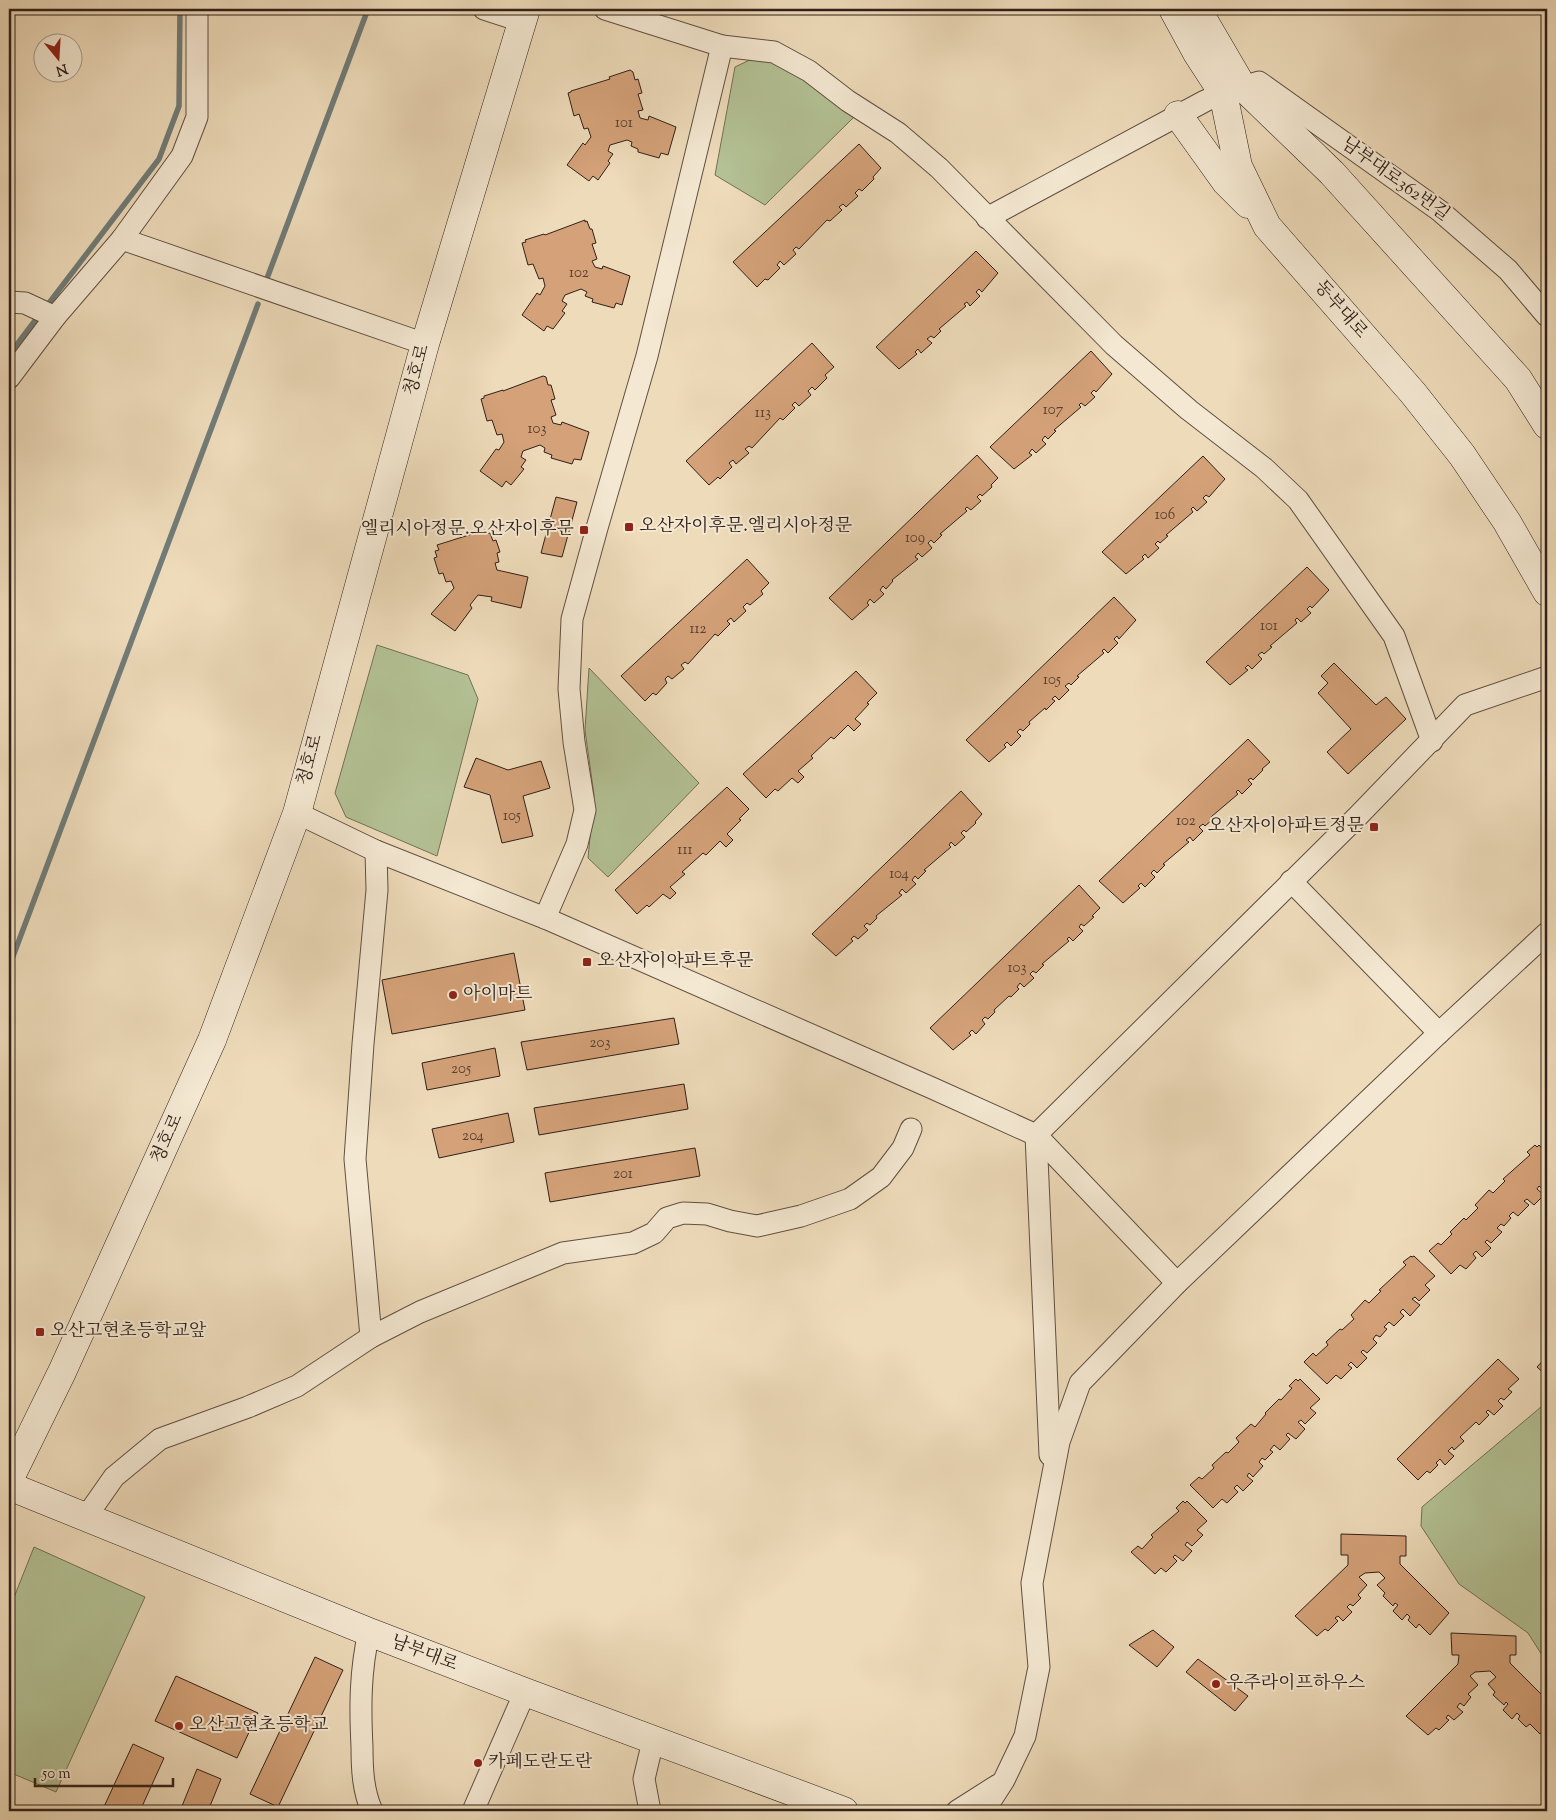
<svg xmlns="http://www.w3.org/2000/svg" width="1556" height="1820" viewBox="0 0 1556 1820" font-family="'Sorts Mill Goudy','Noto Serif KR',serif">
<style>
.green{fill:#b3c194;stroke:#727056}
.lines{fill:none;stroke-linecap:round;stroke-linejoin:round}
.stream{stroke:#717c78;stroke-width:5.5}
.building{fill:#d4a178;stroke:#302019}
.street-casing{stroke:#604f41;stroke-width:23}
.secondary-casing{stroke:#302019;stroke-width:29}
.street{stroke:#f4e8d2;stroke-width:21}
.secondary{stroke:#f4e8d2;stroke-width:28}
.poi-dot{fill:#8f2418;stroke:#f4e8d2;stroke-width:2}
.labels{text-anchor:middle;dominant-baseline:central;stroke-width:4;stroke-linejoin:round;paint-order:stroke}
.number-label{font-size:15px;fill:#594031}
.street-label{font-size:18px;fill:#302019;stroke:#f4e8d2}
.poi-label{font-size:18px;fill:#302019;stroke:#f4e8d2;text-anchor:start}
</style>
<rect width="100%" height="100%" fill="#eedbba"/>
<filter id="stains"><feTurbulence type="fractalNoise" baseFrequency=".004" numOctaves="4"/><feColorMatrix values="0 0 0 0 .2 0 0 0 0 .09 0 0 0 0 .02 0 0 0 .5 -.17"/></filter>
<radialGradient id="worn" r=".72"><stop offset=".6" stop-color="#630" stop-opacity="0"/><stop offset="1" stop-color="#630" stop-opacity=".3"/></radialGradient>
<!-- green -->
<g class="green">
<path d="M 758,56 L 796,72 L 854,117 L 765,205 L 715,175 L 735,67 Z"/>
<path d="M 377,645 L 468,675 L 478,699 L 437,856 L 346,817 L 335,793 Z"/>
<path d="M 589,668 L 699,783 L 608,877 L 588,858 L 594,795 L 585,730 Z"/>
<path d="M 1541,1407 L 1547,1407 L 1547,1663 L 1528,1633 L 1459,1584 L 1421,1526 L 1422,1507 Z"/>
<path d="M 34,1547 L 145,1597 L 56,1792 L 9,1772 L 9,1610 Z"/>
</g>
<g class="lines">
<!-- stream -->
<g class="stream">
<path d="M 266,281 L 368,9"/>
<path d="M 46,307 L 159,159 L 179,106 L 180,9"/>
<path d="M 9,355 L 40,314"/>
<path d="M 9,967 L 258,304"/>
</g>
</g>
<!-- building -->
<g class="building">
<path d="M 630,70 L 633,72 L 635,80 L 638,79 L 642,93 L 638,94 L 643,110 L 638,111 L 640,118 L 648,120 L 649,116 L 676,127 L 668,155 L 661,153 L 659,158 L 638,152 L 638,149 L 631,146 L 632,142 L 627,140 L 610,145 L 608,151 L 613,154 L 608,161 L 610,163 L 598,180 L 593,176 L 589,181 L 567,165 L 583,143 L 585,145 L 591,137 L 588,128 L 584,129 L 579,114 L 574,116 L 568,93 L 571,92 L 571,91 L 610,79 L 609,77 Z"/>
<path d="M 859,144 L 881,168 L 873,177 L 874,179 L 862,191 L 859,189 L 855,193 L 858,196 L 846,207 L 843,204 L 839,207 L 842,210 L 830,221 L 827,220 L 799,249 L 796,247 L 793,250 L 796,254 L 784,265 L 780,261 L 777,265 L 780,268 L 768,280 L 765,279 L 757,287 L 733,262 Z"/>
<path d="M 585,220 L 585,222 L 587,221 L 590,229 L 592,229 L 596,243 L 592,244 L 597,259 L 592,261 L 595,267 L 602,269 L 603,266 L 630,276 L 622,305 L 616,303 L 614,308 L 592,302 L 593,299 L 585,296 L 587,292 L 581,289 L 565,295 L 562,301 L 567,304 L 562,311 L 565,313 L 553,329 L 547,326 L 544,331 L 522,315 L 537,293 L 540,295 L 545,286 L 543,278 L 539,279 L 533,264 L 528,265 L 522,243 L 526,242 L 525,240 L 544,234 L 545,235 Z"/>
<path d="M 976,251 L 998,273 L 982,292 L 979,289 L 976,292 L 980,296 L 970,306 L 967,302 L 964,304 L 966,306 L 939,329 L 941,331 L 934,338 L 931,336 L 927,339 L 932,343 L 921,353 L 918,349 L 915,352 L 917,354 L 899,369 L 876,347 Z"/>
<path d="M 812,343 L 834,367 L 825,375 L 827,378 L 815,390 L 812,387 L 808,391 L 811,395 L 799,406 L 795,402 L 792,405 L 795,408 L 783,420 L 780,418 L 752,448 L 749,446 L 745,449 L 749,453 L 736,464 L 733,460 L 729,463 L 732,467 L 720,479 L 718,477 L 709,485 L 686,461 Z"/>
<path d="M 1091,351 L 1112,374 L 1096,392 L 1094,390 L 1091,393 L 1095,397 L 1085,406 L 1081,403 L 1079,405 L 1081,407 L 1054,430 L 1056,431 L 1048,439 L 1045,436 L 1042,440 L 1046,444 L 1036,453 L 1032,449 L 1029,453 L 1032,455 L 1014,469 L 990,447 Z"/>
<path d="M 543,376 L 546,377 L 548,385 L 551,385 L 555,399 L 551,400 L 556,415 L 551,417 L 553,423 L 561,425 L 562,422 L 589,432 L 581,460 L 574,459 L 572,464 L 551,458 L 552,455 L 544,452 L 545,448 L 540,445 L 523,451 L 521,457 L 526,460 L 521,467 L 524,469 L 511,485 L 506,481 L 502,487 L 480,471 L 496,449 L 499,450 L 504,442 L 502,434 L 497,435 L 492,420 L 487,421 L 481,399 L 484,398 L 484,396 L 503,390 L 503,391 Z"/>
<path d="M 977,455 L 998,478 L 991,485 L 992,487 L 982,496 L 980,494 L 977,497 L 981,501 L 971,510 L 967,507 L 965,509 L 967,511 L 940,534 L 942,535 L 934,543 L 931,540 L 928,543 L 932,548 L 922,557 L 918,553 L 915,557 L 918,559 L 892,580 L 893,581 L 886,589 L 883,586 L 880,590 L 884,594 L 874,603 L 870,599 L 867,603 L 869,605 L 852,620 L 829,598 Z"/>
<path d="M 1203,456 L 1225,479 L 1209,497 L 1206,495 L 1203,498 L 1207,502 L 1197,511 L 1193,507 L 1191,509 L 1193,512 L 1166,535 L 1168,536 L 1160,543 L 1158,541 L 1155,544 L 1159,548 L 1148,558 L 1145,554 L 1142,557 L 1144,559 L 1126,574 L 1102,552 Z"/>
<path d="M 556,497 L 577,502 L 562,557 L 541,553 Z"/>
<path d="M 485,530 L 486,534 L 490,533 L 493,541 L 496,540 L 500,552 L 497,553 L 499,562 L 495,563 L 497,570 L 528,577 L 521,608 L 491,601 L 492,597 L 478,595 L 470,605 L 472,608 L 455,631 L 431,614 L 454,588 L 451,581 L 446,582 L 443,573 L 439,574 L 434,558 L 437,557 L 435,551 L 439,550 L 437,545 Z"/>
<path d="M 747,559 L 769,583 L 761,591 L 763,594 L 750,605 L 747,603 L 743,607 L 746,611 L 734,622 L 731,618 L 727,621 L 730,624 L 718,636 L 715,634 L 688,664 L 685,662 L 681,665 L 684,669 L 672,679 L 668,676 L 665,679 L 667,683 L 656,695 L 653,693 L 645,701 L 621,676 Z"/>
<path d="M 1307,567 L 1329,590 L 1312,608 L 1310,606 L 1307,609 L 1311,613 L 1301,622 L 1297,618 L 1295,620 L 1297,623 L 1270,646 L 1272,647 L 1264,654 L 1262,652 L 1258,655 L 1262,659 L 1252,669 L 1248,665 L 1245,668 L 1248,670 L 1230,685 L 1206,662 Z"/>
<path d="M 1114,597 L 1136,620 L 1119,639 L 1117,636 L 1114,639 L 1118,643 L 1108,653 L 1104,649 L 1102,651 L 1104,653 L 1077,676 L 1079,677 L 1071,685 L 1069,683 L 1065,686 L 1069,690 L 1059,700 L 1055,696 L 1052,699 L 1055,701 L 1046,710 L 1045,708 L 1029,722 L 1030,724 L 1023,731 L 1020,729 L 1017,732 L 1021,736 L 1011,746 L 1007,742 L 1004,745 L 1006,747 L 989,762 L 966,740 Z"/>
<path d="M 1334,663 L 1376,705 L 1386,697 L 1406,719 L 1348,774 L 1327,752 L 1351,729 L 1318,693 L 1328,683 L 1321,676 Z"/>
<path d="M 856,671 L 877,693 L 867,703 L 869,704 L 855,719 L 861,724 L 854,731 L 848,725 L 834,739 L 831,737 L 811,756 L 813,758 L 798,771 L 804,777 L 798,783 L 792,778 L 778,791 L 775,789 L 766,798 L 743,774 Z"/>
<path d="M 1248,739 L 1270,762 L 1262,769 L 1263,770 L 1253,780 L 1251,778 L 1248,780 L 1252,784 L 1242,794 L 1238,790 L 1236,792 L 1238,794 L 1211,817 L 1213,819 L 1205,826 L 1203,824 L 1199,827 L 1203,831 L 1193,841 L 1190,837 L 1186,840 L 1189,842 L 1163,864 L 1165,865 L 1157,873 L 1154,870 L 1151,873 L 1155,877 L 1145,887 L 1141,883 L 1138,886 L 1140,888 L 1123,903 L 1099,881 Z"/>
<path d="M 476,758 L 508,770 L 541,761 L 550,788 L 523,796 L 533,836 L 502,843 L 490,795 L 464,787 Z"/>
<path d="M 727,787 L 749,809 L 739,819 L 741,820 L 727,834 L 733,840 L 726,847 L 720,841 L 706,855 L 703,853 L 682,872 L 685,874 L 670,887 L 676,893 L 670,899 L 663,894 L 649,907 L 647,905 L 637,914 L 615,890 Z"/>
<path d="M 961,791 L 982,814 L 975,822 L 976,823 L 966,832 L 964,830 L 961,833 L 965,837 L 955,846 L 951,842 L 949,845 L 951,847 L 924,870 L 926,871 L 918,879 L 915,876 L 912,880 L 916,884 L 906,893 L 902,889 L 899,893 L 902,895 L 876,916 L 877,918 L 870,925 L 867,923 L 864,926 L 868,930 L 858,939 L 854,936 L 851,939 L 853,941 L 836,956 L 812,934 Z"/>
<path d="M 1079,885 L 1100,908 L 1092,916 L 1094,917 L 1084,926 L 1081,924 L 1079,927 L 1083,931 L 1073,941 L 1069,937 L 1067,939 L 1069,941 L 1042,964 L 1044,965 L 1036,973 L 1033,971 L 1030,974 L 1034,978 L 1024,987 L 1020,983 L 1017,987 L 1019,989 L 1011,997 L 1009,996 L 994,1010 L 995,1012 L 988,1019 L 985,1017 L 982,1020 L 985,1024 L 976,1034 L 972,1030 L 969,1033 L 971,1035 L 953,1050 L 930,1028 Z"/>
<path d="M 514,953 L 525,1010 L 392,1034 L 382,980 Z"/>
<path d="M 674,1018 L 679,1044 L 527,1070 L 521,1042 Z"/>
<path d="M 495,1048 L 500,1076 L 427,1090 L 422,1063 Z"/>
<path d="M 684,1084 L 688,1109 L 539,1135 L 534,1108 Z"/>
<path d="M 508,1113 L 514,1142 L 439,1158 L 432,1129 Z"/>
<path d="M 1535,1145 L 1537,1147 L 1539,1145 L 1547,1154 L 1547,1186 L 1544,1190 L 1539,1186 L 1537,1189 L 1544,1195 L 1534,1205 L 1527,1199 L 1524,1201 L 1529,1205 L 1518,1216 L 1513,1212 L 1509,1216 L 1511,1218 L 1504,1226 L 1501,1224 L 1497,1228 L 1502,1232 L 1491,1243 L 1487,1240 L 1485,1242 L 1491,1248 L 1482,1257 L 1476,1251 L 1473,1254 L 1476,1258 L 1466,1269 L 1460,1265 L 1451,1274 L 1429,1251 L 1438,1243 L 1441,1245 L 1452,1234 L 1450,1232 L 1464,1218 L 1466,1220 L 1478,1208 L 1475,1205 L 1489,1190 L 1493,1193 L 1505,1181 L 1503,1179 L 1530,1155 L 1527,1152 Z"/>
<path d="M 695,1148 L 700,1176 L 550,1202 L 545,1173 Z"/>
<path d="M 1411,1256 L 1412,1257 L 1414,1256 L 1435,1276 L 1425,1285 L 1430,1290 L 1419,1301 L 1415,1297 L 1412,1299 L 1420,1305 L 1410,1316 L 1403,1309 L 1400,1312 L 1404,1316 L 1394,1326 L 1389,1322 L 1384,1327 L 1387,1329 L 1380,1337 L 1376,1335 L 1373,1339 L 1377,1343 L 1367,1353 L 1363,1350 L 1361,1352 L 1367,1358 L 1357,1368 L 1351,1362 L 1348,1365 L 1352,1368 L 1341,1379 L 1336,1375 L 1327,1384 L 1304,1362 L 1313,1353 L 1316,1356 L 1328,1345 L 1326,1342 L 1340,1329 L 1342,1330 L 1354,1319 L 1351,1315 L 1365,1300 L 1369,1303 L 1381,1291 L 1379,1290 L 1406,1265 L 1403,1262 Z"/>
<path d="M 1547,1356 L 1547,1376 L 1537,1367 Z"/>
<path d="M 1498,1359 L 1519,1379 L 1508,1389 L 1512,1392 L 1504,1400 L 1501,1398 L 1498,1401 L 1503,1406 L 1494,1415 L 1488,1410 L 1486,1412 L 1489,1415 L 1479,1425 L 1476,1422 L 1460,1437 L 1464,1441 L 1454,1450 L 1452,1447 L 1448,1451 L 1454,1456 L 1445,1465 L 1440,1459 L 1436,1463 L 1438,1465 L 1430,1473 L 1427,1471 L 1418,1480 L 1397,1459 Z"/>
<path d="M 1296,1379 L 1298,1381 L 1300,1379 L 1320,1399 L 1310,1408 L 1316,1413 L 1305,1424 L 1301,1420 L 1298,1422 L 1305,1429 L 1296,1439 L 1288,1433 L 1286,1435 L 1290,1439 L 1280,1450 L 1274,1445 L 1270,1450 L 1273,1452 L 1265,1460 L 1262,1458 L 1259,1462 L 1263,1466 L 1253,1477 L 1249,1473 L 1247,1476 L 1253,1481 L 1243,1491 L 1237,1485 L 1234,1488 L 1238,1492 L 1227,1503 L 1222,1499 L 1213,1508 L 1190,1485 L 1199,1477 L 1202,1479 L 1214,1468 L 1212,1465 L 1226,1452 L 1228,1453 L 1239,1442 L 1236,1438 L 1251,1424 L 1255,1427 L 1266,1414 L 1265,1413 L 1279,1399 L 1281,1400 L 1292,1388 L 1289,1386 Z"/>
<path d="M 1183,1501 L 1185,1503 L 1187,1501 L 1207,1521 L 1197,1530 L 1203,1535 L 1192,1546 L 1187,1542 L 1185,1545 L 1192,1551 L 1183,1561 L 1175,1555 L 1173,1557 L 1177,1561 L 1166,1572 L 1161,1568 L 1155,1574 L 1131,1552 L 1138,1546 L 1142,1549 L 1153,1537 L 1151,1535 L 1179,1511 L 1176,1508 Z"/>
<path d="M 1341,1534 L 1406,1536 L 1406,1556 L 1400,1556 L 1400,1564 L 1449,1613 L 1430,1635 L 1419,1624 L 1416,1628 L 1408,1620 L 1410,1617 L 1407,1614 L 1402,1620 L 1393,1611 L 1398,1605 L 1395,1603 L 1393,1606 L 1383,1596 L 1385,1593 L 1377,1585 L 1385,1578 L 1379,1572 L 1365,1573 L 1359,1577 L 1367,1585 L 1358,1595 L 1361,1598 L 1353,1606 L 1350,1604 L 1347,1607 L 1352,1612 L 1343,1621 L 1338,1616 L 1335,1618 L 1338,1621 L 1328,1631 L 1325,1629 L 1317,1636 L 1295,1616 L 1348,1565 L 1348,1555 L 1341,1555 Z"/>
<path d="M 1153,1630 L 1174,1647 L 1157,1667 L 1129,1645 Z"/>
<path d="M 1451,1633 L 1516,1636 L 1516,1655 L 1510,1655 L 1510,1663 L 1547,1700 L 1547,1726 L 1540,1734 L 1530,1724 L 1526,1727 L 1518,1719 L 1520,1716 L 1517,1713 L 1512,1719 L 1503,1710 L 1508,1704 L 1506,1702 L 1504,1705 L 1493,1695 L 1495,1692 L 1488,1684 L 1496,1677 L 1490,1671 L 1475,1672 L 1470,1676 L 1478,1685 L 1468,1694 L 1471,1697 L 1464,1706 L 1460,1703 L 1457,1707 L 1463,1712 L 1454,1720 L 1448,1715 L 1446,1718 L 1449,1720 L 1439,1730 L 1436,1728 L 1428,1735 L 1406,1716 L 1458,1664 L 1459,1655 L 1452,1655 Z"/>
<path d="M 315,1657 L 343,1670 L 278,1807 L 250,1794 Z"/>
<path d="M 1198,1659 L 1248,1696 L 1235,1711 L 1186,1672 Z"/>
<path d="M 176,1676 L 258,1713 L 237,1758 L 155,1721 Z"/>
<path d="M 133,1744 L 164,1758 L 140,1811 L 102,1811 Z"/>
<path d="M 197,1769 L 221,1779 L 208,1811 L 180,1811 Z"/>
<path d="M 9,1805 L 23,1811 L 9,1811 Z"/>
</g>
<g class="lines">
<defs>
<g id="street">
<path d="M 484,9 L 521,21"/>
<path d="M 605,9 L 722,46 L 774,52 L 809,71 L 848,101 L 898,133 L 939,168 L 1114,345 L 1189,410 L 1264,468 L 1298,500 L 1394,636 L 1432,741"/>
<path d="M 987,218 L 1205,101 L 1223,93 L 1259,82 L 1440,211 L 1508,270 L 1547,316"/>
<path d="M 122,239 L 425,344"/>
<path d="M 9,302 L 25,303 L 55,317"/>
<path d="M 9,378 L 55,317 L 122,239 L 182,156 L 197,117 L 197,9"/>
<path d="M 297,813 L 376,851 L 545,918 L 932,1088 L 1036,1135 L 1356,818 L 1465,705 L 1547,677"/>
<path d="M 1291,881 L 1439,1033"/>
<path d="M 545,918 L 577,844 L 585,810 L 574,742 L 569,689 L 572,619 L 597,528 L 647,356 L 722,46"/>
<path d="M 1036,1135 L 1050,1455"/>
<path d="M 1036,1135 L 1177,1283"/>
<path d="M 371,1337 L 420,1312 L 563,1253 L 633,1243 L 654,1233 L 667,1218 L 683,1213 L 707,1214 L 730,1221 L 757,1226 L 801,1216 L 850,1199 L 881,1177 L 903,1148 L 911,1129"/>
<path d="M 86,1517 L 114,1477 L 160,1439 L 248,1407 L 297,1386 L 371,1337 L 355,1159 L 363,1044 L 377,890 L 376,851"/>
<path d="M 369,1632 C 360,1671 360,1707 362,1747 C 362,1769 363,1791 372,1811"/>
<path d="M 473,1811 L 525,1692"/>
<path d="M 650,1811 L 644,1779 L 653,1741"/>
<path d="M 957,1811 L 998,1785"/>
<path d="M 984,1811 L 1004,1780 L 1025,1736 L 1039,1667 L 1032,1583 L 1059,1442 L 1080,1383 L 1177,1283 L 1439,1033 L 1547,933"/>
</g>
<g id="secondary">
<path d="M 1173,9 L 1197,53 L 1223,93 L 1238,166 L 1267,226 L 1413,393 L 1462,455 L 1507,522 L 1547,592"/>
<path d="M 1197,9 L 1242,86 L 1332,173 L 1518,379 L 1547,425"/>
<path d="M 1178,115 L 1226,182 L 1248,204"/>
<path d="M 9,1480 L 62,1372 L 212,1040 L 297,813 L 425,344 L 526,9"/>
<path d="M 9,1486 L 369,1632 L 525,1692 L 844,1811"/>
</g>
</defs>
<!-- street casing -->
<use href="#street" class="street-casing"/>
<!-- secondary casing -->
<use href="#secondary" class="secondary-casing"/>
<!-- street -->
<use href="#street" class="street"/>
<!-- secondary -->
<use href="#secondary" class="secondary"/>
</g>
<!-- markers -->
<g class="poi-dot">
<rect x="624" y="522" width="10" height="10" rx="2.5"/>
<rect x="579" y="525" width="10" height="10" rx="2.5"/>
<rect x="1369" y="822" width="10" height="10" rx="2.5"/>
<rect x="582" y="957" width="10" height="10" rx="2.5"/>
<circle cx="453" cy="995" r="5"/>
<rect x="35" y="1327" width="10" height="10" rx="2.5"/>
<circle cx="1216" cy="1684" r="5"/>
<circle cx="179" cy="1726" r="5"/>
<circle cx="478" cy="1763" r="5"/>
</g>
<g class="labels">
<!-- number labels -->
<g class="number-label">
<text x="624" y="123">101</text>
<text x="579" y="273">102</text>
<text x="1053" y="410">107</text>
<text x="763" y="413">113</text>
<text x="537" y="429">103</text>
<text x="1165" y="515">106</text>
<text x="915" y="538">109</text>
<text x="1269" y="626">101</text>
<text x="698" y="629">112</text>
<text x="1052" y="680">105</text>
<text x="512" y="816">105</text>
<text x="1186" y="821">102</text>
<text x="685" y="850">111</text>
<text x="899" y="874">104</text>
<text x="1017" y="968">103</text>
<text x="600" y="1043">203</text>
<text x="461" y="1069">205</text>
<text x="473" y="1136">204</text>
<text x="623" y="1174">201</text>
</g>
<!-- street labels -->
<g class="street-label">
<text transform="translate(1395 180) rotate(36)">남부대로362번길</text>
<text transform="translate(1340 310) rotate(49)">동부대로</text>
<text transform="translate(418 370) rotate(-75)">청호로</text>
<text transform="translate(311 760) rotate(-75)">청호로</text>
<text transform="translate(168 1139) rotate(-66)">청호로</text>
<text transform="translate(424 1654) rotate(21)">남부대로</text>
</g>
<!-- poi labels -->
<g class="poi-label">
<text x="639" y="527">오산자이후문.엘리시아정문</text>
<text x="574" y="530" text-anchor="end">엘리시아정문.오산자이후문</text>
<text x="1364" y="827" text-anchor="end">오산자이아파트정문</text>
<text x="597" y="962">오산자이아파트후문</text>
<text x="463" y="995">아이마트</text>
<text x="50" y="1332">오산고현초등학교앞</text>
<text x="1226" y="1684">우주라이프하우스</text>
<text x="189" y="1726">오산고현초등학교</text>
<text x="488" y="1763">카페도란도란</text>
</g>
</g>
<!-- margin -->
<rect width="1556" height="1820" fill="none" stroke="#eedbba" stroke-width="30"/>
<rect x="10" y="10" width="1536" height="1800" fill="none" stroke="#302019" stroke-width="2.5"/>
<rect x="15" y="15" width="1526" height="1790" fill="none" stroke="#302019"/>
<!-- north arrow -->
<g transform="translate(58 58) rotate(162)"><circle r="24" fill="#f4e8d2" stroke="#a69888"/>
<path d="M0-4L9 19L0 12L-9 19Z" fill="#8f2418"/>
<text y="-8" font-size="14" font-weight="bold" text-anchor="middle" fill="#302019">N</text>
</g>
<!-- scale -->
<path d="M35 1778v8h138v-8" fill="none" stroke="#302019" stroke-width="2.5"/>
<text x="42" y="1778" font-size="15" fill="#302019" stroke="#f4e8d2" stroke-width="4" paint-order="stroke">50 m</text>
<rect width="100%" height="100%" filter="url(#stains)"/>
<rect width="100%" height="100%" fill="url(#worn)"/>
</svg>
